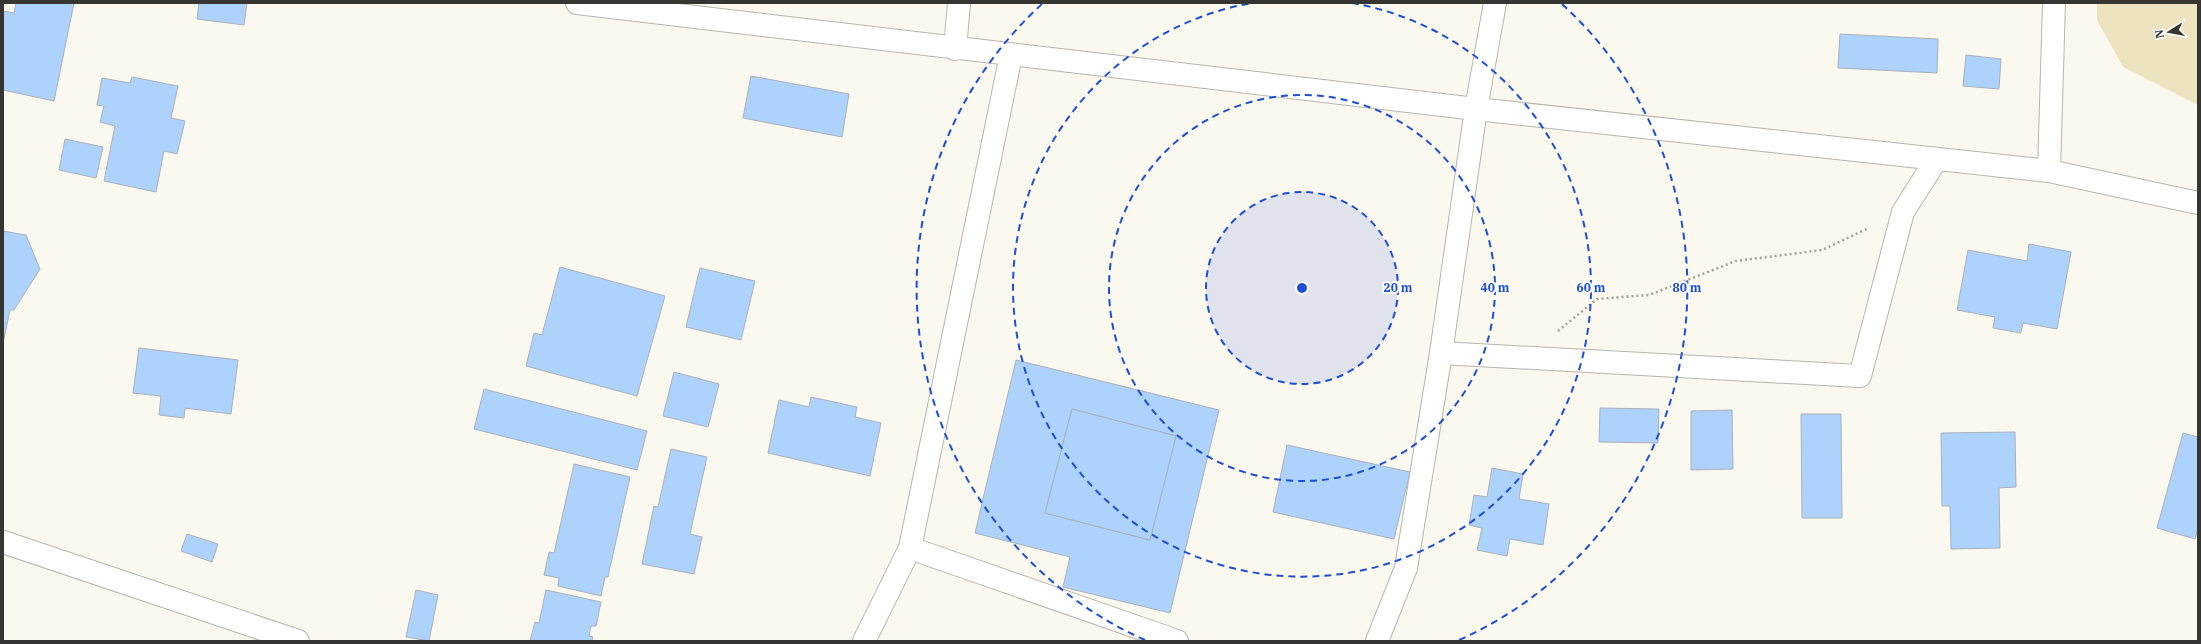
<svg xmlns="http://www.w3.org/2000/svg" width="2201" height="644" viewBox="0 0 2201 644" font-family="'IBM Plex Serif',serif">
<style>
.green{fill:#ede3bf}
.building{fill:#add2fb;stroke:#aab1b8;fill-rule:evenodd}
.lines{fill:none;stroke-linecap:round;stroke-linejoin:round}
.minor-casing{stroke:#b7b5ac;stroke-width:24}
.path{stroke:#a2a099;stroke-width:2.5;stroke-dasharray:2 3;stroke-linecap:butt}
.minor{stroke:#fff;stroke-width:22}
.ring{fill:none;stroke:#1d4ed8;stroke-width:2;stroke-dasharray:7 5}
.centre{fill:#1d4ed8;stroke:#fff;stroke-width:2}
.ring-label{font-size:12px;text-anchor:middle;font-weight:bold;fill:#1d4ed8;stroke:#fff;stroke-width:4;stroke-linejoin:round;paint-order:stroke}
</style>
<rect width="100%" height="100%" fill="#fbf9ef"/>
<!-- green -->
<path class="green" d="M 2097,3 L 2198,3 L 2198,105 L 2123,67 L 2097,20 Z"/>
<!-- building -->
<g class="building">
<path d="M 16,3 L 74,3 L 54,101 L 3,90 L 3,11 L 14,13 Z"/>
<path d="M 199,3 L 247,3 L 244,25 L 197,19 Z"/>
<path d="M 1840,34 L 1938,39 L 1937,73 L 1838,68 Z"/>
<path d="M 1966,55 L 2001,59 L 1999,89 L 1963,86 Z"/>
<path d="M 751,76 L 849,94 L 842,137 L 743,118 Z"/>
<path d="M 132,77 L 178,86 L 171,118 L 185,121 L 177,154 L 164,151 L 156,192 L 104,181 L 115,126 L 100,122 L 104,106 L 97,105 L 102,78 L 130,83 Z"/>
<path d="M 65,139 L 103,147 L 96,178 L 59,170 Z"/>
<path d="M 3,231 L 26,235 L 40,269 L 14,310 L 10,310 L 3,343 Z"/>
<path d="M 2029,244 L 2071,252 L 2057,329 L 2023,323 L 2021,333 L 1993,328 L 1995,317 L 1957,310 L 1968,250 L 2027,261 Z"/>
<path d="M 560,267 L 665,296 L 637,396 L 526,366 L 534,333 L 542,335 Z"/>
<path d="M 700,268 L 755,281 L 741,340 L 686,327 Z"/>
<path d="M 139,348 L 238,360 L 231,414 L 185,408 L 184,418 L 159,415 L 161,396 L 133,393 Z"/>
<path d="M 1016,360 L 1219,410 L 1170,613 L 1063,587 L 1070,557 L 975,533 ZM 1072,409 L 1176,436 L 1150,540 L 1045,513 Z"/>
<path d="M 674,372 L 719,384 L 708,427 L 663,416 Z"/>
<path d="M 484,389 L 647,431 L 637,470 L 474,429 Z"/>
<path d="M 811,397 L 857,407 L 855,417 L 881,423 L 870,476 L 768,453 L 779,400 L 809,407 Z"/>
<path d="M 1600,408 L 1659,409 L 1658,443 L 1599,442 Z"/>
<path d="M 1072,409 L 1176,436 L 1150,540 L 1045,513 Z"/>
<path d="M 1732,410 L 1733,469 L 1691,470 L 1691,411 Z"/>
<path d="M 1801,414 L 1841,414 L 1842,518 L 1802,518 Z"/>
<path d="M 2015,432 L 2016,487 L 1999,488 L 2000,548 L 1951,549 L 1950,506 L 1942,506 L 1941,433 Z"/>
<path d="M 2183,433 L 2198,437 L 2198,528 L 2195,539 L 2157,528 Z"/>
<path d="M 1287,445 L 1410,472 L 1394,539 L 1273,512 Z"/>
<path d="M 671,449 L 707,457 L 690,534 L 702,537 L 694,574 L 642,564 L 654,506 L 658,507 Z"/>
<path d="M 574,464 L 630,477 L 608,577 L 605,577 L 601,596 L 558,586 L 559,578 L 544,575 L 549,552 L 554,553 Z"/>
<path d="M 1492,468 L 1523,474 L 1519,499 L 1549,504 L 1543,545 L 1510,539 L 1507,556 L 1477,550 L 1482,528 L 1469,525 L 1474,495 L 1487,497 Z"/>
<path d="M 187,534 L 218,544 L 212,562 L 181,551 Z"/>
<path d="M 416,590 L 438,595 L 429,641 L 406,637 Z"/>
<path d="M 546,590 L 601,602 L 596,626 L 591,626 L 589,636 L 593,637 L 592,641 L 530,641 L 535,622 L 539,623 Z"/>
</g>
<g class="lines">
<defs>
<g id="minor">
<path d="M 577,3 L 1476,109 L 2049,171 L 2198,203"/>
<path d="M 955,49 L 959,3"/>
<path d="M 2049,171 L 2054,3"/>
<path d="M 1441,353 L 1860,376 L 1903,212 L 1936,160"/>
<path d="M 3,542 L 298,641"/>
<path d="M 910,548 L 1177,641"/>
<path d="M 864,641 L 910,548 L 1011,55"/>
<path d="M 1377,641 L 1406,568 L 1441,353 L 1476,109 L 1495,3"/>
</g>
</defs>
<!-- minor casing -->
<use href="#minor" class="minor-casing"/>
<!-- path -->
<path class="path" d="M 1558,331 L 1597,299 L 1649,295 L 1736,261 L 1822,250 L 1869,228"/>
<!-- minor -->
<use href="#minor" class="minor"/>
</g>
<!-- distance rings -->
<circle cx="1302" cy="288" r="96" fill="#1d4ed8" fill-opacity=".12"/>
<g class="ring">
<circle cx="1302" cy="288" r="96"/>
<circle cx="1302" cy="288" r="193"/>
<path d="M1352 3A289 289 0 1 1 1252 3"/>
<path d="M1145 640A385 385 0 0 1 1042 4M1562 4A385 385 0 0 1 1459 640"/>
</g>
<circle cx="1302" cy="288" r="6" class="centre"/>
<g class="ring-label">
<text x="1398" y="292">20 m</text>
<text x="1495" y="292">40 m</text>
<text x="1591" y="292">60 m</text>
<text x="1687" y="292">80 m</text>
</g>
<!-- border -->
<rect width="2201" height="644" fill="none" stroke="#363531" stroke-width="8"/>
<!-- north arrow -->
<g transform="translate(2169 32) rotate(259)" stroke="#ffffff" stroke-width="3" paint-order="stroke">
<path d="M0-3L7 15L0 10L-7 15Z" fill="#363531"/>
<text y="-6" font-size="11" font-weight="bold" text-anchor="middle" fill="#363531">N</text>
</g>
</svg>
